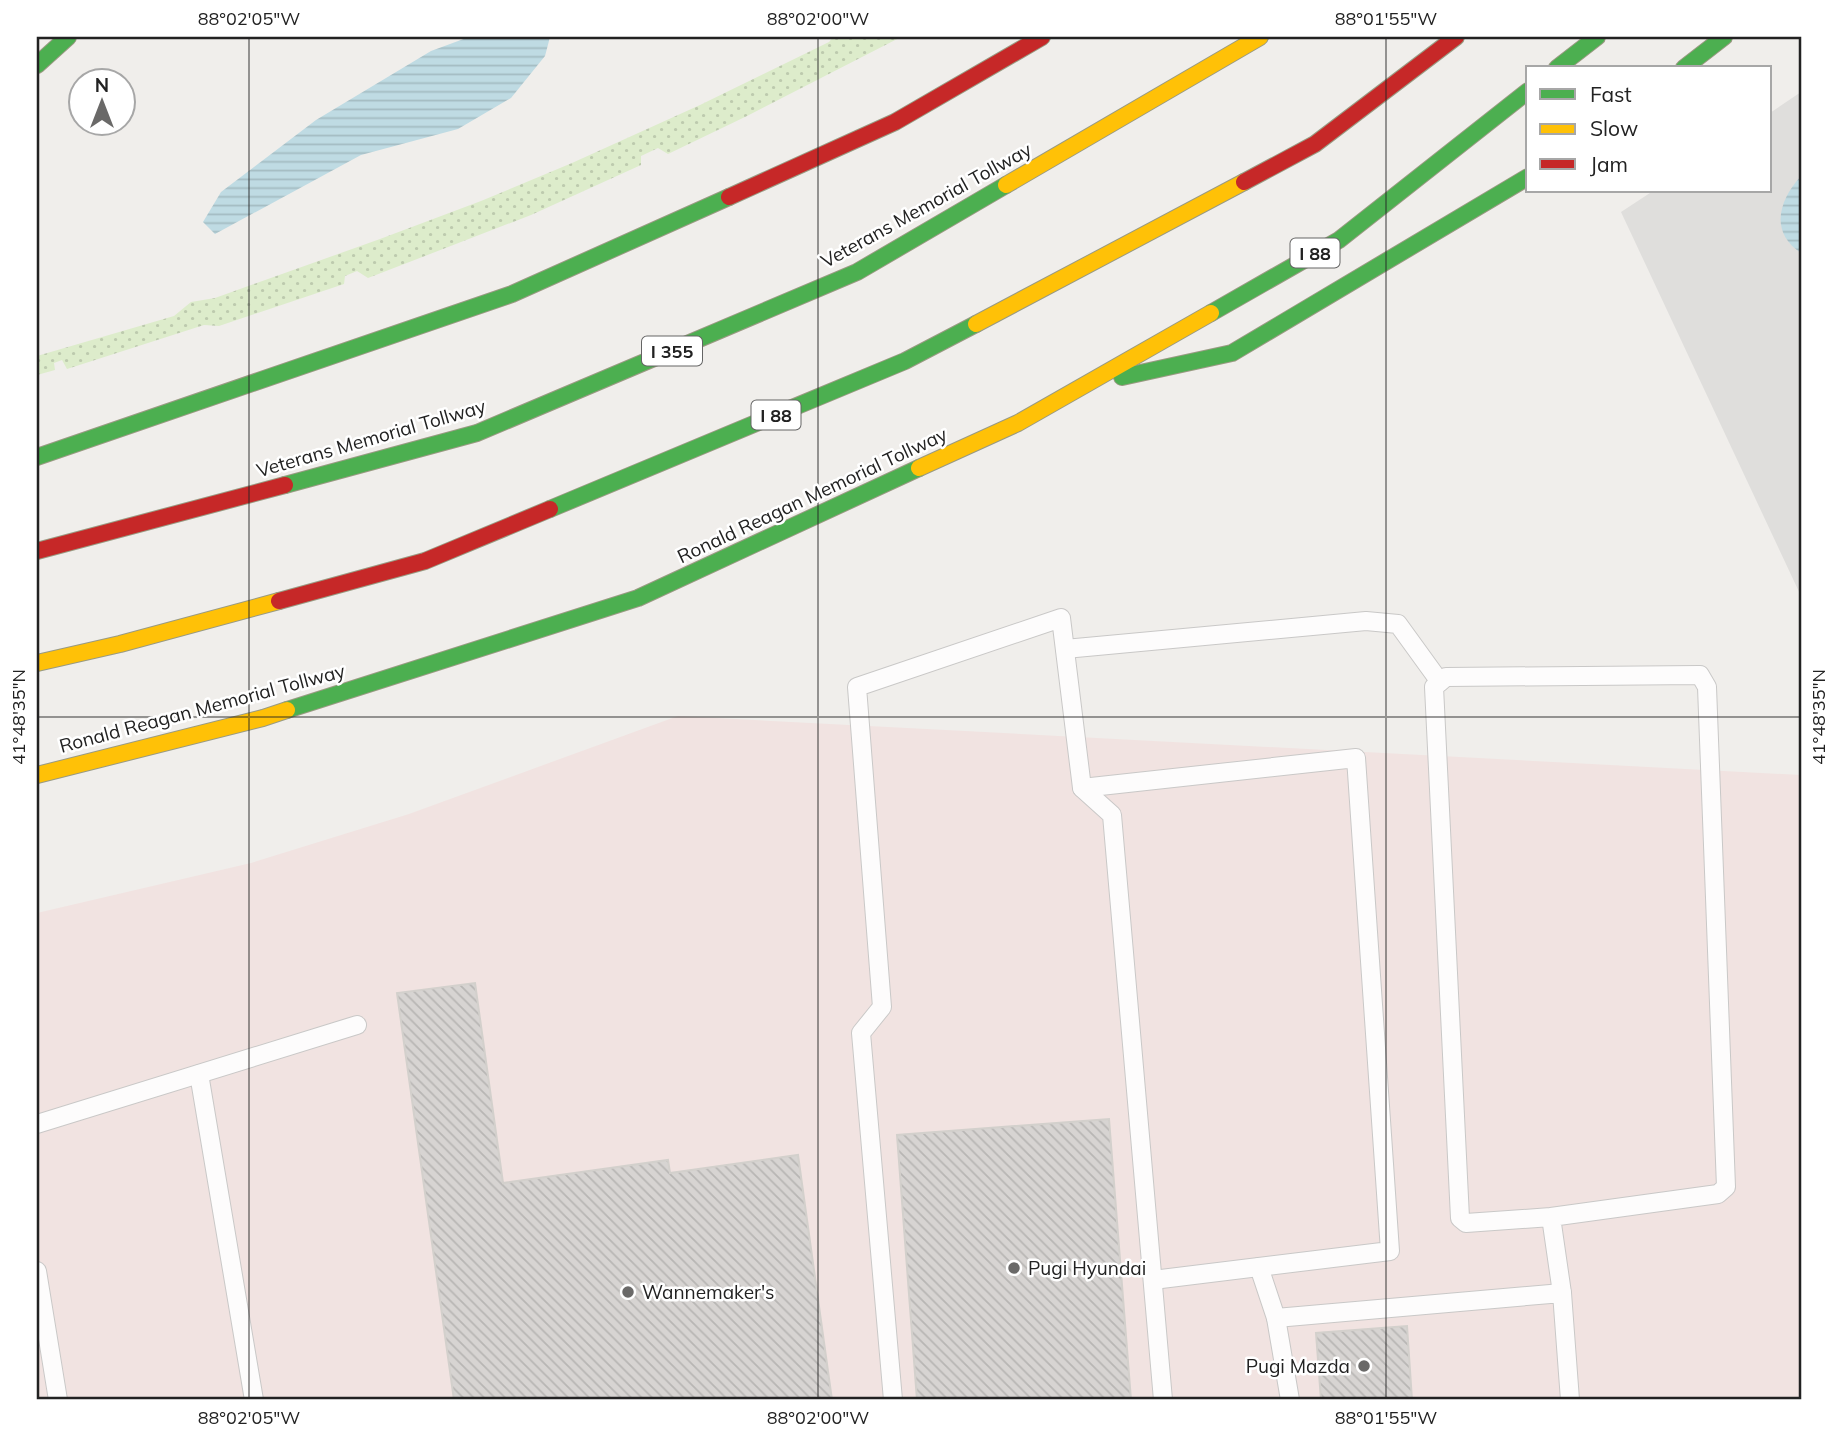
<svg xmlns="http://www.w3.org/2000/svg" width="1838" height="1437" viewBox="0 0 1838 1437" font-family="Mulish,sans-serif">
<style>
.residential{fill:#dfdedc}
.commercial{fill:#f1e3e1}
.grass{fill:url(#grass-dots)}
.water{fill:url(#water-rules)}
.building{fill:url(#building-back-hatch);stroke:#d3d0cc;stroke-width:2}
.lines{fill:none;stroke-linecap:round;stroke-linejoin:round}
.lane-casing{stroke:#c9c8c7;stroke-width:20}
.fast-casing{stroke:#999a82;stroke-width:18}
.slow-casing{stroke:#999a82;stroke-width:18}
.jam-casing{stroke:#999a82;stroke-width:18}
.lane{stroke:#fdfcfc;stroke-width:18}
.fast{stroke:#4caf50;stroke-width:16}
.slow{stroke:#ffc107;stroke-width:16}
.jam{stroke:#c62828;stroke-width:16}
.ticks{fill:none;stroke:#222;stroke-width:2;stroke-opacity:0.45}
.poi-dot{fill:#6a6968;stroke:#fff;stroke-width:2.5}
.labels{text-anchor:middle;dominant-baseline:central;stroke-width:5;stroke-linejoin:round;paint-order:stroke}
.shield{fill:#fff;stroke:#646464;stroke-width:2}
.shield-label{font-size:18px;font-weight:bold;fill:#222}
.street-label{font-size:19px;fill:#222;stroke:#fff}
.poi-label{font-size:19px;fill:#222;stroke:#fff;text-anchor:start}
.neatline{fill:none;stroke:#222;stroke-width:2.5}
.ticks-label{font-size:18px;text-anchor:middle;fill:#222}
</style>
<defs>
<pattern id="grass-dots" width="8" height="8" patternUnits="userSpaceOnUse" patternTransform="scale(1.75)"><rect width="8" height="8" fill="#ddeccb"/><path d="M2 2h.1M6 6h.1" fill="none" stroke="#bdcaae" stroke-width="1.8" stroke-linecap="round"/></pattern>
<pattern id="water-rules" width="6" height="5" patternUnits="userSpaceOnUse" patternTransform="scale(1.75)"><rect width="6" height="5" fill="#bfdbe3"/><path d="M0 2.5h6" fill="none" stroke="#a4bcc2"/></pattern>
<pattern id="building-back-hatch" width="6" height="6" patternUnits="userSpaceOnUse" patternTransform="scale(1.75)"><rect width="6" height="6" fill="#d7d4d2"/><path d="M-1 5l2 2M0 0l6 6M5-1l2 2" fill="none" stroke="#b8b6b4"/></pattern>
</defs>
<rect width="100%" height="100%" fill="#f0eeeb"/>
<!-- residential -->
<path class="residential" d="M 1801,92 L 1801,596 L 1621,212 L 1653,191 L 1770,191 L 1770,113 Z"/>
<!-- commercial -->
<path class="commercial" d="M 678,716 L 1801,775 L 1801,1400 L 37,1400 L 37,913 L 251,863 L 409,814 Z"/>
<!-- grass -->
<path class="grass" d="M 833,37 L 901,37 L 747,116 L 668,154 L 658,148 L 641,156 L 641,165 L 531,215 L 368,278 L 357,271 L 345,276 L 344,284 L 219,326 L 204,325 L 67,369 L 62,360 L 54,363 L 55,370 L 37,375 L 37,356 L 174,316 L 191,302 L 215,298 L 380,239 L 481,201 L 572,163 L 700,105 L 829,42 Z"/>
<!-- water -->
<g class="water">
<path d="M 469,37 L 550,37 L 545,56 L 511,98 L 458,129 L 361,155 L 215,234 L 203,222 L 221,192 L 316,120 L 431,51 Z"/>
<path d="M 1801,176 L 1801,253 C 1769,232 1779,200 1801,176 Z"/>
</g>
<!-- building -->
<g class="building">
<path d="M 475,983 L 503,1183 L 668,1160 L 670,1173 L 798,1155 L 832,1400 L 454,1400 L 397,993 Z"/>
<path d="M 1109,1119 L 1131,1400 L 917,1400 L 897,1135 Z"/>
<path d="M 1407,1326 L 1412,1400 L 1321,1400 L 1316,1333 Z"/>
</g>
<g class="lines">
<defs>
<g id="lane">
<path d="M 1065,649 L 1366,621 L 1398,624 L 1440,682"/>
<path d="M 1082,788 L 1356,758 L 1390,1251 L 1153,1280"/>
<path d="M 199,1074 L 254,1400"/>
<path d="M 37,1124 L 357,1025"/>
<path d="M 1551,1217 L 1718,1194 L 1726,1187 L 1707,687 L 1700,675 L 1446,677 L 1434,687 L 1460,1218 L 1466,1223 L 1551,1217 L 1562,1293"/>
<path d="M 1259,1267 L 1276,1318 L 1562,1293 L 1570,1400"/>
<path d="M 37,1271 L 58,1400"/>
<path d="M 1276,1318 L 1290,1400"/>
<path d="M 893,1400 L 861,1033 L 882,1007 L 857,687 L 1061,618 L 1082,788 L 1112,815 L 1163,1400"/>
</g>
<g id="fast">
<path d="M 37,65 L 68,37"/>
<path d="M 1557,68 L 1597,37"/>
<path d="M 1684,68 L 1724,37"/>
<path d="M 1211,313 L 1339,240 L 1528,91"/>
<path d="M 1122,377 L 1232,353 L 1528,177"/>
<path d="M 37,457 L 512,294 L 729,197"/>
<path d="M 285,485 L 477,433 L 857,272 L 1006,185"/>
<path d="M 550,509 L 905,361 L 976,324"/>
<path d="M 287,710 L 638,598 L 919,468"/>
</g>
<g id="slow">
<path d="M 1006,185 L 1260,37"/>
<path d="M 976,324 L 1244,182"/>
<path d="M 919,468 L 1018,423 L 1211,313"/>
<path d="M 37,663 L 120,644 L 279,601"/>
<path d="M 37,775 L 263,718 L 287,710"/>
</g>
<g id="jam">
<path d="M 1244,182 L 1315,144 L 1456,37"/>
<path d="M 729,197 L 895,122 L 1042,37"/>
<path d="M 37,551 L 285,485"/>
<path d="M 279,601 L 425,561 L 550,509"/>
</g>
</defs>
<!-- lane casing -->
<use href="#lane" class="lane-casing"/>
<!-- fast casing -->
<use href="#fast" class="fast-casing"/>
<!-- slow casing -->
<use href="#slow" class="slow-casing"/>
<!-- jam casing -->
<use href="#jam" class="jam-casing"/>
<!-- lane -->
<use href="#lane" class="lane"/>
<!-- fast -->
<use href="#fast" class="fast"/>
<!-- slow -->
<use href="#slow" class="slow"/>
<!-- jam -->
<use href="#jam" class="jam"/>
</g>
<!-- ticks -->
<path class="ticks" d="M 249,37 L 249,1400M 818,37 L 818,1400M 1386,37 L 1386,1400M 37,717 L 1801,717"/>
<!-- markers -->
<g class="poi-dot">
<circle cx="1014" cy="1268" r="7"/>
<circle cx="628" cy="1292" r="7"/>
<circle cx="1364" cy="1366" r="7"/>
</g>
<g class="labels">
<!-- shield labels -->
<g class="shield">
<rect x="1290.5" y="238.5" width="49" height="29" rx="5"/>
<rect x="642" y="336.5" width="60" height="29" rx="5"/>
<rect x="751.5" y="400.5" width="49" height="29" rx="5"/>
</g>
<g class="shield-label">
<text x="1315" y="253">I 88</text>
<text x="672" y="351">I 355</text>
<text x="776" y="415">I 88</text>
</g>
<!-- street labels -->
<g class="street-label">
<text transform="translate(926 205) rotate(-29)">Veterans Memorial Tollway</text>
<text transform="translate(371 438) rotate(-16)">Veterans Memorial Tollway</text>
<text transform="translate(812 495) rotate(-25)">Ronald Reagan Memorial Tollway</text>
<text transform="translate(202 708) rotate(-15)">Ronald Reagan Memorial Tollway</text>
</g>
<!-- poi labels -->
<g class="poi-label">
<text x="1028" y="1268">Pugi Hyundai</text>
<text x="642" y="1292">Wannemaker's</text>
<text x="1350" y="1366" text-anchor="end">Pugi Mazda</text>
</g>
</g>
<!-- border -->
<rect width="1838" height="1437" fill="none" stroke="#ffffff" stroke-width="77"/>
<!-- legend -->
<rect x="1526" y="66" width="245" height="126" fill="#ffffff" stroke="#a7a7a7" stroke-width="2"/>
<rect x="1540" y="89" width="35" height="10" fill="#4caf50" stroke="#a7a7a7" stroke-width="2"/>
<text x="1590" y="102" font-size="21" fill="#222222">Fast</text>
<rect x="1540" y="124" width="35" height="10" fill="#ffc107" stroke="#a7a7a7" stroke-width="2"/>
<text x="1590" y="136" font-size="21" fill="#222222">Slow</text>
<rect x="1540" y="159" width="35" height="10" fill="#c62828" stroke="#a7a7a7" stroke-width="2"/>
<text x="1590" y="172" font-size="21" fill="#222222">Jam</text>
<!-- north arrow -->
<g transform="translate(102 102)"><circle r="33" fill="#ffffff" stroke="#a7a7a7" stroke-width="2"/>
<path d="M0-5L12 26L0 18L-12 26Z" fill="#6a6968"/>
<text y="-10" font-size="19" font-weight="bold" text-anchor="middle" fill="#222222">N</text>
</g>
<rect x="38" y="38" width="1762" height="1360" class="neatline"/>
<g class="ticks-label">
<text x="249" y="25">88°02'05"W</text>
<text x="818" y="25">88°02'00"W</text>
<text x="1386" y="25">88°01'55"W</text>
<text transform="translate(19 717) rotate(-90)" y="6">41°48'35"N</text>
<text transform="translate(1819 717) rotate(-90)" y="6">41°48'35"N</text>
<text x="249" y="1424">88°02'05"W</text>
<text x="818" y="1424">88°02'00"W</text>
<text x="1386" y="1424">88°01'55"W</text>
</g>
</svg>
